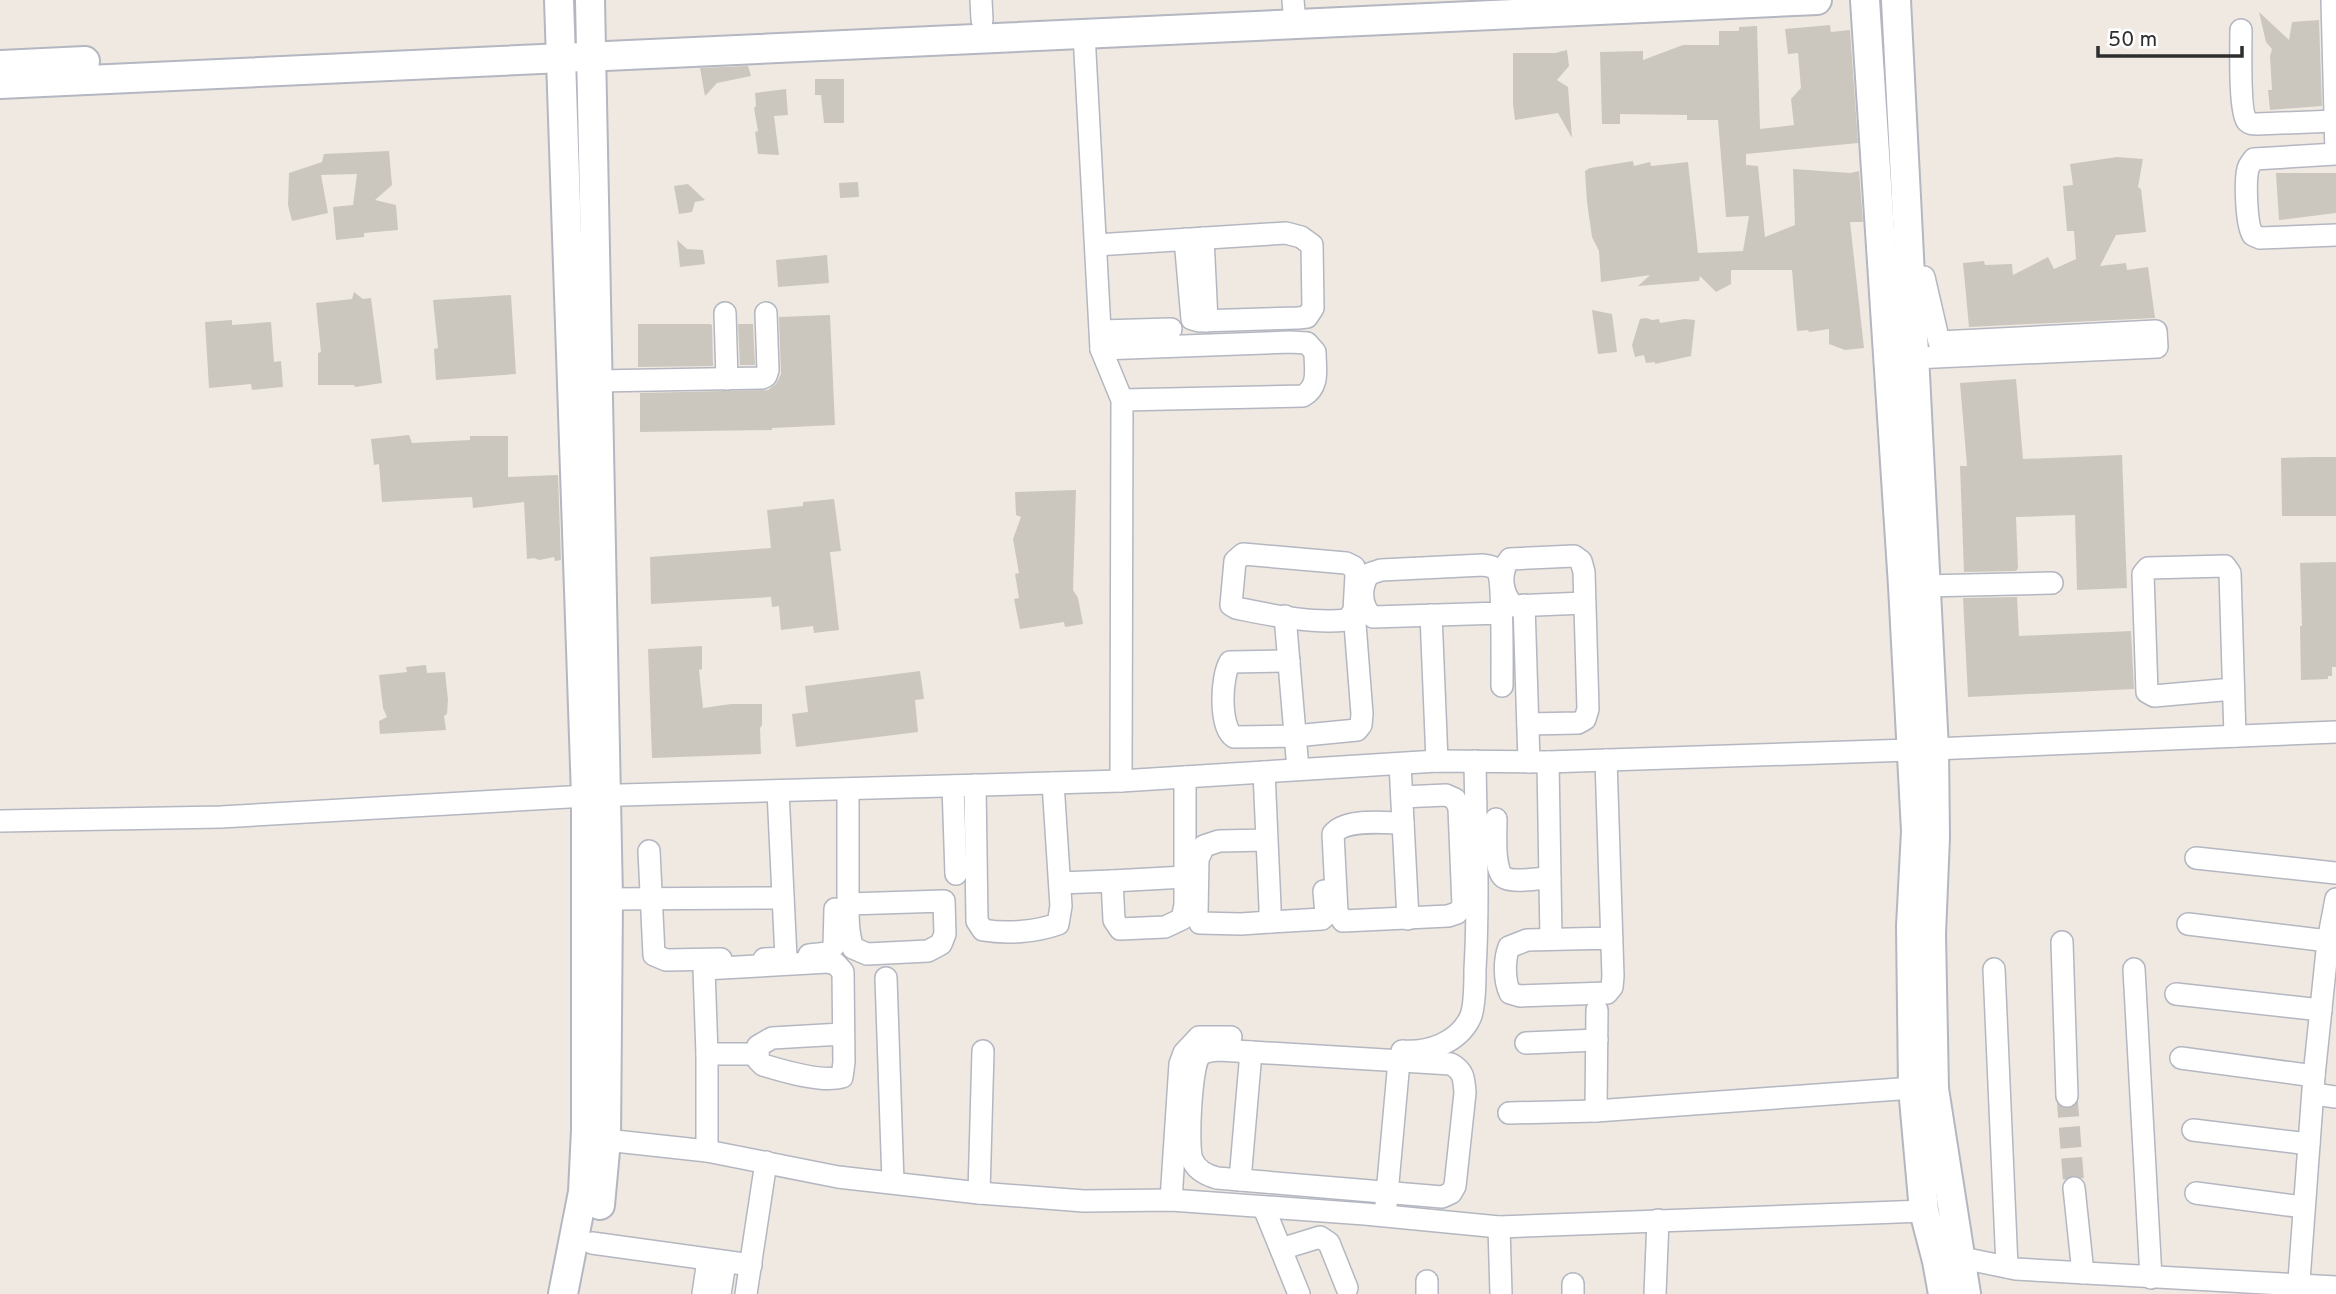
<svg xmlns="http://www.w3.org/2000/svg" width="2336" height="1294" viewBox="0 0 2336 1294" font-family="Overpass,sans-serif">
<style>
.building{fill:#cbc7bf}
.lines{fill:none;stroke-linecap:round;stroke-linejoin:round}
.street-tunnel{stroke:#c8c4bd;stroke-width:21;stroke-dasharray:21 10;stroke-linecap:butt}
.street-casing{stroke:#b4b7c1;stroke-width:24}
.secondary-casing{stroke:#b4b7c1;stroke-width:32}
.street{stroke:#fff;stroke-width:21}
.secondary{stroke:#fff;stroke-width:28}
</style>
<rect width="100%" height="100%" fill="#efe9e1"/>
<!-- building -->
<g class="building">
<path d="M 2259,12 L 2289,40 L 2292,22 L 2319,20 L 2322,106 L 2270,110 L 2268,90 L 2272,90 L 2270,56 L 2272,49 L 2266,42 Z"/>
<path d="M 1830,25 L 1831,32 L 1850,30 L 1858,143 L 1746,154 L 1746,165 L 1758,166 L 1765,237 L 1795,225 L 1793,169 L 1850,173 L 1859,171 L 1863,222 L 1850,222 L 1864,348 L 1845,350 L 1829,344 L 1829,329 L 1809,332 L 1808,330 L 1797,331 L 1792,270 L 1731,270 L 1731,284 L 1716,292 L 1700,276 L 1699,281 L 1638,286 L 1650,275 L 1601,282 L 1599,251 L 1592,237 L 1587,202 L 1585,171 L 1590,168 L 1633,161 L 1634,166 L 1650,162 L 1651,166 L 1688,162 L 1698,253 L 1743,251 L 1749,216 L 1726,217 L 1718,120 L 1687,120 L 1687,115 L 1620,114 L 1620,124 L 1602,124 L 1600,52 L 1643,51 L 1643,60 L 1683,45 L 1719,45 L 1719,31 L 1739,31 L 1739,27 L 1757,26 L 1760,129 L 1794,125 L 1791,99 L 1801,88 L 1798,53 L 1788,54 L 1785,29 Z"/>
<path d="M 1567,50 L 1569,66 L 1557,80 L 1568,87 L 1572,138 L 1558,113 L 1515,120 L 1513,104 L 1513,53 L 1555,53 Z"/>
<path d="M 748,66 L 751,76 L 717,83 L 705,96 L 700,68 Z"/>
<path d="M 815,79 L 844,79 L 844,123 L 824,123 L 821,95 L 815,95 Z"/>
<path d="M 786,89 L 788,115 L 774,116 L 779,155 L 758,154 L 755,132 L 758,131 L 754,108 L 756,106 L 755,93 Z"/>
<path d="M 389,151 L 392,185 L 375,200 L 396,205 L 398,230 L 364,233 L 364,237 L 336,240 L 333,207 L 353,205 L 357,174 L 321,175 L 328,213 L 292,221 L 288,205 L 289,173 L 322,162 L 324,154 Z"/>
<path d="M 2117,157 L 2143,159 L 2138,187 L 2141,189 L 2146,232 L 2116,235 L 2100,266 L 2126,263 L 2127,270 L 2148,267 L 2155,318 L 1969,327 L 1963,263 L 1984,261 L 1985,265 L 2012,264 L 2013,275 L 2048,257 L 2054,269 L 2076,259 L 2074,231 L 2067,231 L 2063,186 L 2073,185 L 2070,164 Z"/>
<path d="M 2276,173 L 2336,173 L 2336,213 L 2279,220 Z"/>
<path d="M 858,182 L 859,197 L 840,198 L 839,183 Z"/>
<path d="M 688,184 L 705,200 L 695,202 L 692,212 L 679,214 L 674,186 Z"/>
<path d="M 677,240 L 687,249 L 703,250 L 705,264 L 680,267 Z"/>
<path d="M 827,255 L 829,283 L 778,287 L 776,260 Z"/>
<path d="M 354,292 L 363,299 L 371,298 L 382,383 L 355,387 L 354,385 L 318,385 L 318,353 L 321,352 L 316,303 L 352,299 Z"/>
<path d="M 511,295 L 516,374 L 436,380 L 434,349 L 438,348 L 433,300 Z"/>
<path d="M 1592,310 L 1612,314 L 1617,352 L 1598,354 Z"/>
<path d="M 830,315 L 835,425 L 772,428 L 772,430 L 640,432 L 640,393 L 768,390 L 776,384 L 781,374 L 779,317 Z"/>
<path d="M 1646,318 L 1652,320 L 1659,319 L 1660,323 L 1685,319 L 1695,320 L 1691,356 L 1655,364 L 1655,362 L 1646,363 L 1644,355 L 1635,357 L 1632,345 L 1640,319 Z"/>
<path d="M 232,320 L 232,325 L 271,322 L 274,362 L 281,361 L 283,387 L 252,390 L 251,384 L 209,388 L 205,322 Z"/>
<path d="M 638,324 L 710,324 L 712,325 L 713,366 L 638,367 Z"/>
<path d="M 738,324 L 753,324 L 755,365 L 740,365 Z"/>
<path d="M 2016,379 L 2023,459 L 2122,455 L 2127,588 L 2077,590 L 2075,515 L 2016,517 L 2018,568 L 2016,571 L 1964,572 L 1960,466 L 1967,466 L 1960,383 Z"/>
<path d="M 409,435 L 412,443 L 470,440 L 470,436 L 508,436 L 508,477 L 558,475 L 561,560 L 555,561 L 554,557 L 539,560 L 534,558 L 527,559 L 524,502 L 473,508 L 472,497 L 382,502 L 379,464 L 374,465 L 371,439 Z"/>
<path d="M 2311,457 L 2336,457 L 2336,516 L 2282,516 L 2281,458 Z"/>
<path d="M 1076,490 L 1073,590 L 1078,598 L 1083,624 L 1065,627 L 1064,622 L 1020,629 L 1014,599 L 1019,598 L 1015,574 L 1019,573 L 1013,539 L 1021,517 L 1016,515 L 1015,492 Z"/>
<path d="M 834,499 L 841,551 L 830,552 L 839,630 L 814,633 L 813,626 L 781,630 L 779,606 L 772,607 L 771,597 L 651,604 L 650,557 L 771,548 L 767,510 L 803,506 L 803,502 Z"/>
<path d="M 2336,562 L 2336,667 L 2332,667 L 2332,676 L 2328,676 L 2328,679 L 2301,680 L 2300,626 L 2302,626 L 2300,563 Z"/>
<path d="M 2017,597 L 2019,636 L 2131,631 L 2134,689 L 1968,697 L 1963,598 Z"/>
<path d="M 702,646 L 702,669 L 699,670 L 703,708 L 731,704 L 762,704 L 762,725 L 760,728 L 761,754 L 652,758 L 648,649 Z"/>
<path d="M 426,665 L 427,673 L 445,672 L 448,700 L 447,714 L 444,716 L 446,730 L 380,734 L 379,721 L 387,717 L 383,708 L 379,675 L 407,672 L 406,667 Z"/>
<path d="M 920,671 L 924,699 L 915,700 L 918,732 L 796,747 L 792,714 L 808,712 L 805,686 Z"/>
</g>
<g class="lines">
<!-- street-tunnel -->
<path class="street-tunnel" d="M 2067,1096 L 2074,1188"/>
<defs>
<g id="street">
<path d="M 981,0 L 982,20"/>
<path d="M 1293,0 L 1295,24"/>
<path d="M 2332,0 L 2336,154 L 2254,159 C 2251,163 2249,165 2248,169 C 2245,181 2246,225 2253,235 L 2260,238 L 2336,235"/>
<path d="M 2241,30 C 2241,46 2239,111 2247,121 C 2250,124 2252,124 2257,124 L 2335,121"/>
<path d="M 1084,34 L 1101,349 L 1122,400 L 1121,781"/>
<path d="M 1203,238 L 1207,321"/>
<path d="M 1096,245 L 1286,233 L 1301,237 L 1312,245 L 1313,308 L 1307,317 L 1298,318 L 1199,321 L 1192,319 L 1185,239"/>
<path d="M 1910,277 L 1924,277 L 1939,342 L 2156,331 L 2157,347 L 1914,358"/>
<path d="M 725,313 L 727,379"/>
<path d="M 1101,331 L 1171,329"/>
<path d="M 1101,349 L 1290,342 L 1307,343 L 1315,352 C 1315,370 1320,386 1303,396 L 1122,400"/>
<path d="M 598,381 L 762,378 L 766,376 L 768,370 L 766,313"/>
<path d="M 1243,554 L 1346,563 L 1354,567 L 1356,575 L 1354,611 L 1347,620 C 1311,624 1271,615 1236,608 L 1231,605 L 1235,561 Z"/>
<path d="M 1925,586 L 2052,583"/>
<path d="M 1524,605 L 1529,762"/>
<path d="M 1501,613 L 1373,617 C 1360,607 1360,587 1369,574 L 1381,570 L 1483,565 C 1489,566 1494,566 1498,572 C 1503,582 1502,668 1502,686"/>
<path d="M 1431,615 L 1437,761"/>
<path d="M 1285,616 L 1298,769"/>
<path d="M 1289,661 L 1230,662 C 1221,677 1219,727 1234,737 L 1295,736 L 1357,730 L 1361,725 L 1362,714 L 1354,611"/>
<path d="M 2233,689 L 2154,696 L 2147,692 L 2143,574 L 2148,568 L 2225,566 L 2230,573 L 2235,736"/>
<path d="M 1528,724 L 1578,723 L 1585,719 L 1588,709 L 1584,572 L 1581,561 L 1574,556 L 1510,559 C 1499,572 1501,594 1514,606 L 1585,603"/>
<path d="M 1606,760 L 1613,976 L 1612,987 L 1607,993 L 1520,996 L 1510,993 C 1504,980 1504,960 1509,947 L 1527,940 L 1612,938"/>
<path d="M 1548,762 L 1551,939"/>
<path d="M 1400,764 L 1408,919"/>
<path d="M 1264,772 L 1270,907 L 1270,922 L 1241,924 L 1200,923 L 1197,915 L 1198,859 L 1204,846 L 1219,841 L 1267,840"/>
<path d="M 975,785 L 977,921 L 983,930 C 1007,934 1035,932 1058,924 L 1061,906 L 1053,783"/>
<path d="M 953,786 L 956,874"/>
<path d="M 1402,797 L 1446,795 L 1455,799 L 1459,808 L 1463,906 L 1457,913 L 1448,916 L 1343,921 L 1337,912 L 1333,834 C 1345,818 1384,823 1403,823"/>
<path d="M 1496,819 C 1496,831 1493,873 1505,878 C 1516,883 1538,878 1550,878"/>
<path d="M 0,821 L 221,817 L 586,796 L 1121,781 L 1437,761 L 1548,762 L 1910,750 L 2336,732"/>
<path d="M 649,851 L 654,955 L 666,960 L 721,959"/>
<path d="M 2196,858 L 2336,873"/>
<path d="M 1112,881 L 1185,877"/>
<path d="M 1060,883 L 1112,881 L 1114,920 L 1120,929 L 1165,927 L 1182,919 L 1185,905 L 1185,777"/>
<path d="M 608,899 L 783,898"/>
<path d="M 848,904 L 944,901 L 945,934 L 941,944 L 928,951 L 867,954 L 853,948 C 848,934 848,919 848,904 L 848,789"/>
<path d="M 1270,922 L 1322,919 L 1326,915 L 1324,891"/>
<path d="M 2188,924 L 2328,941"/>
<path d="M 2062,942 L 2067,1096"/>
<path d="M 809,955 L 828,953 L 834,946 L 835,909"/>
<path d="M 764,959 L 786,958 L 778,791"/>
<path d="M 1994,969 L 2007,1267"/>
<path d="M 2134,969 L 2151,1278"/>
<path d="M 886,978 L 893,1182"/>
<path d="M 2176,994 L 2321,1010"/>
<path d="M 1526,1043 L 1597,1040"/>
<path d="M 1219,1050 L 1451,1064 C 1464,1071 1464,1079 1465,1093 L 1455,1186 L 1451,1193 L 1442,1197 L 1217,1178 C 1206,1175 1196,1170 1192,1159 C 1187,1147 1191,1067 1199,1057 C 1203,1051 1212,1051 1219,1050 Z"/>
<path d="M 1402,1051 C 1428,1053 1458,1043 1470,1018 C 1475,1008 1475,982 1475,970 C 1479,900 1476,831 1475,761"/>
<path d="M 707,1054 L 704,969 L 828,962 L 836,964 L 843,972 L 844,1062 L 842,1077 C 822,1083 783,1071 763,1065 L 758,1060 L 758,1046 L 772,1038 L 842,1034"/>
<path d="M 2181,1058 L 2314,1076"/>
<path d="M 2314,1094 L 2336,1097"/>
<path d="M 1596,1111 L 1597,1010"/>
<path d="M 1509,1113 L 1596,1111 L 1913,1088"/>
<path d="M 2193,1130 L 2309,1144"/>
<path d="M 593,1133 L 606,1140 L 707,1151 L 838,1177 L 979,1193 L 1084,1201 L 1171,1200 L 1365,1214 L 1499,1227 L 1924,1211"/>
<path d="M 707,1151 L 707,1054 L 758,1054"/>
<path d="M 1240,1180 L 1251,1052"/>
<path d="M 2074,1188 L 2083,1273"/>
<path d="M 979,1193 L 983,1051"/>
<path d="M 2196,1193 L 2303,1207"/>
<path d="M 1171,1200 L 1180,1064 L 1184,1053 L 1199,1037 L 1231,1037"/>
<path d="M 1386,1205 L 1399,1061"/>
<path d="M 1264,1208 L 1299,1294"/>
<path d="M 1499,1227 L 1501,1294"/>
<path d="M 592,1243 L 751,1265"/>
<path d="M 1281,1249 L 1320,1237 L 1329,1243 L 1347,1288"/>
<path d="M 1948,1255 L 2016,1269 L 2336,1287"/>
<path d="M 1427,1281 L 1427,1294"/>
<path d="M 1573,1284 L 1573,1294"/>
<path d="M 703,1294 L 708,1260"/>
<path d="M 720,1294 L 725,1263"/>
<path d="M 746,1294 L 766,1162"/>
<path d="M 1655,1294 L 1658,1220"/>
<path d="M 2298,1294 L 2314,1076 L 2328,941 L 2336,899"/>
</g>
<g id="secondary">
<path d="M 559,0 L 586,796 L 586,1130 L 583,1192 L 563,1294"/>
<path d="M 590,0 L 608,899 L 606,1140 L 600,1205"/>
<path d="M 1865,0 L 1903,586 L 1916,831 L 1911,926 L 1913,1088 L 1924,1211 L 1937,1261 L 1943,1294"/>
<path d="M 1896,0 L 1934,749 L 1935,837 L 1931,934 L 1934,1089 L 1966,1294"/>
<path d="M 0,65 L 85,61"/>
<path d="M 0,84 L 1817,0"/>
</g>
</defs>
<!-- street casing -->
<use href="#street" class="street-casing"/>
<!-- secondary casing -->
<use href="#secondary" class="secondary-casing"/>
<!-- street -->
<use href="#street" class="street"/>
<!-- secondary -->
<use href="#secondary" class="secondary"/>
</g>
<!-- scale -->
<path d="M2098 46v10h144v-10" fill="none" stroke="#2e2e2e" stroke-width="3.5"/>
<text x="2108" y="46" font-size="21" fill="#2e2e2e" stroke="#ffffff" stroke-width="5" paint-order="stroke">50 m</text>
</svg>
